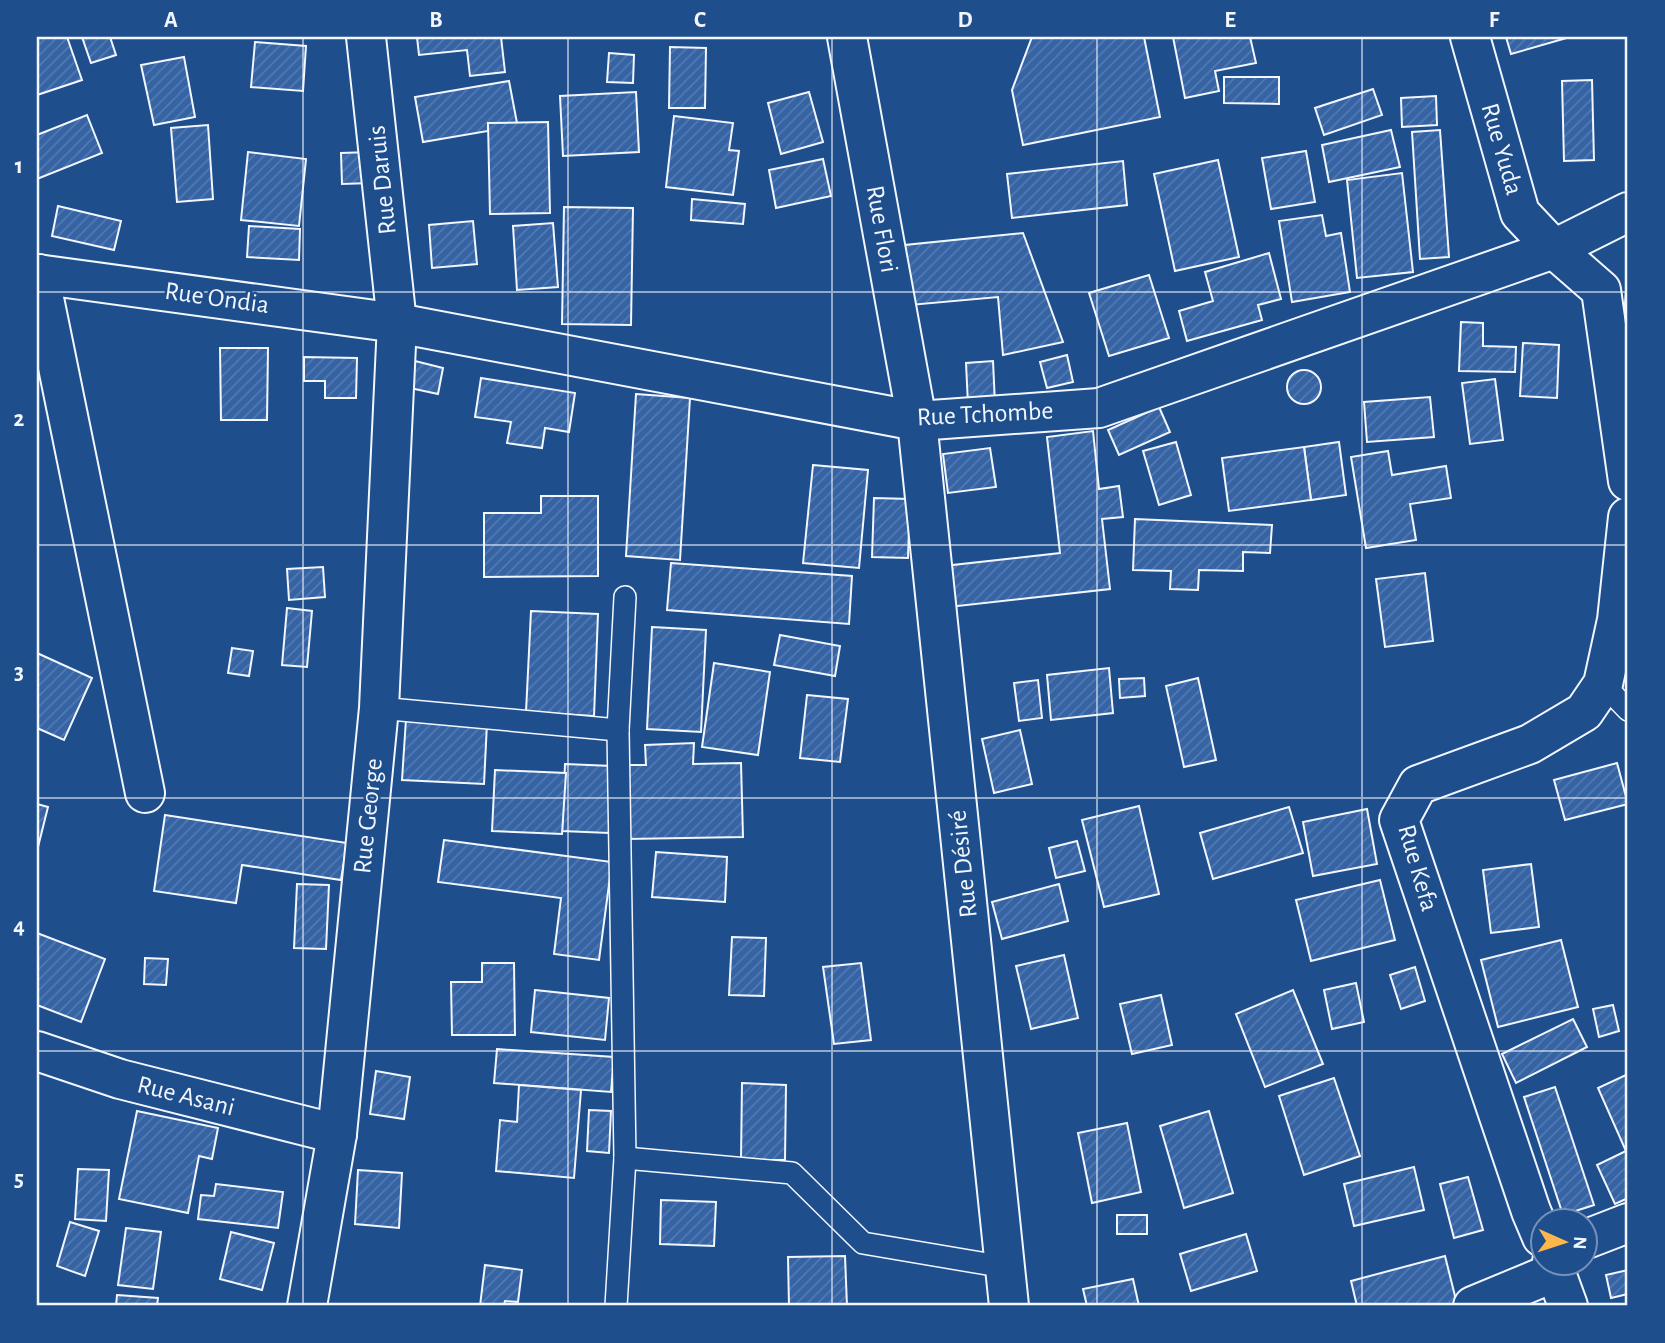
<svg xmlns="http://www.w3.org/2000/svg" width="1665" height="1343" viewBox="0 0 1665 1343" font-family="'Alegreya Sans',sans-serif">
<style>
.building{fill:url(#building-hatch);stroke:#f2f6ff;stroke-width:2}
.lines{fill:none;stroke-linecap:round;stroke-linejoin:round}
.lane-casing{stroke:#f2f6ff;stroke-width:24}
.street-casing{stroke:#f2f6ff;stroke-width:42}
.lane{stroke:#1f4e8c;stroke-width:21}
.street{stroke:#1f4e8c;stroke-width:38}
.grid{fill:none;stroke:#f2f6ff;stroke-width:2;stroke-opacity:0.55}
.labels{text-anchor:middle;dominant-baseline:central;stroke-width:5;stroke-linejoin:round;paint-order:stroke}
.street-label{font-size:26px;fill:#f2f6ff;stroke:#1f4e8c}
.neatline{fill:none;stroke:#f2f6ff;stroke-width:2.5}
.grid-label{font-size:23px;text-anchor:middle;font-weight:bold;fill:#f2f6ff}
</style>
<defs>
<pattern id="building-hatch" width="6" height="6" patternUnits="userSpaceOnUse" patternTransform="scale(1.75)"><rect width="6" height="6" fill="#3563a3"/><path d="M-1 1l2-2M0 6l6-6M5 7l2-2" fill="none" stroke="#537ab1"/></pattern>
</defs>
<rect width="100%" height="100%" fill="#1f4e8c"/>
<!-- building -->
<g class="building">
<path d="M 37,37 L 67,37 L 82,80 L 37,95 Z"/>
<path d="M 82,37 L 110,37 L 116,55 L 91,63 Z"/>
<path d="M 417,37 L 501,37 L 505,72 L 470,76 L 467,50 L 419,55 Z"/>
<path d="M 1032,37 L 1144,37 L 1160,117 L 1023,145 L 1012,90 Z"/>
<path d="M 1173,37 L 1250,37 L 1256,63 L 1215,71 L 1219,91 L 1185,98 Z"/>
<path d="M 1506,37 L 1570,37 L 1511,54 Z"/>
<path d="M 255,42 L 306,46 L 303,91 L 251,87 Z"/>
<path d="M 670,47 L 706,48 L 705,108 L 669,108 Z"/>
<path d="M 609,53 L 634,55 L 633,83 L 607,82 Z"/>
<path d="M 184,57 L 195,117 L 154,125 L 141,65 Z"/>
<path d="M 1224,77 L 1279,77 L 1279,104 L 1224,103 Z"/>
<path d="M 1592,80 L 1594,160 L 1564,161 L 1562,81 Z"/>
<path d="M 509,81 L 517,123 L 488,123 L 488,131 L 423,142 L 415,97 Z"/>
<path d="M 1373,89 L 1382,115 L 1324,135 L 1315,108 Z"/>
<path d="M 636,92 L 639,152 L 563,156 L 560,96 Z"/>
<path d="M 809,92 L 823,142 L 781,154 L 768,103 Z"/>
<path d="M 1436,96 L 1437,125 L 1402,127 L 1401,98 Z"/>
<path d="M 87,115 L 102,153 L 37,179 L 37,135 Z"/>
<path d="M 674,116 L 733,123 L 729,150 L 739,151 L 733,195 L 666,187 Z"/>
<path d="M 548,122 L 550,213 L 490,214 L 488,123 Z"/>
<path d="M 208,125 L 213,199 L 177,202 L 171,128 Z"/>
<path d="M 1391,130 L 1400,167 L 1329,182 L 1322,145 Z"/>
<path d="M 1440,130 L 1449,257 L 1420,259 L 1412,132 Z"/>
<path d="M 1306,151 L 1315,202 L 1271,209 L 1262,158 Z"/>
<path d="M 248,152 L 306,159 L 299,226 L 241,220 Z"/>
<path d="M 370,152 L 371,183 L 342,184 L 341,153 Z"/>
<path d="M 823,159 L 831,196 L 776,208 L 769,170 Z"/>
<path d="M 1218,160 L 1239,257 L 1175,271 L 1154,174 Z"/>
<path d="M 1123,161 L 1127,205 L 1012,218 L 1007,174 Z"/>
<path d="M 1402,173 L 1413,272 L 1357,278 L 1347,180 Z"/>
<path d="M 692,199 L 745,204 L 743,224 L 691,220 Z"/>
<path d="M 58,206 L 121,221 L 114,250 L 52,236 Z"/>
<path d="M 564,207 L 633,208 L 631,325 L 562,324 Z"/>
<path d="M 1322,215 L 1326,236 L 1341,233 L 1350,292 L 1292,302 L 1279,221 Z"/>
<path d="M 473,221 L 477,264 L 432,268 L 429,225 Z"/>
<path d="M 553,223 L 558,287 L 517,290 L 513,226 Z"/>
<path d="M 249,226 L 300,229 L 299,260 L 247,257 Z"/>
<path d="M 1023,233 L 1063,342 L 1003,355 L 998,297 L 910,305 L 905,245 Z"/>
<path d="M 1269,253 L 1281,299 L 1258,305 L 1262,320 L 1187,341 L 1179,311 L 1213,301 L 1205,272 Z"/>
<path d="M 1628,264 L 1628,318 L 1624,317 Z"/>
<path d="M 1149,275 L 1169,338 L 1109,356 L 1089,293 Z"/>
<path d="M 1461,322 L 1483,323 L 1483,346 L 1516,347 L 1515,372 L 1459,371 Z"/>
<path d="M 1523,343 L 1559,345 L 1557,398 L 1520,396 Z"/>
<path d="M 220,348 L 268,348 L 267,420 L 221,420 Z"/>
<path d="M 1067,355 L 1073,382 L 1047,388 L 1040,362 Z"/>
<path d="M 304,357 L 357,358 L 356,398 L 325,398 L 325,381 L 304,381 Z"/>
<path d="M 415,361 L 443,368 L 438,394 L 410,388 Z"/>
<path d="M 993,361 L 995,404 L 968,405 L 966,363 Z"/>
<circle cx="1304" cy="387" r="17"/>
<path d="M 481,378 L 575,393 L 569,432 L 545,428 L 542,448 L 507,443 L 511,422 L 475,417 Z"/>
<path d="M 1495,379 L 1503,440 L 1470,444 L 1462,383 Z"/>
<path d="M 636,394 L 690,398 L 680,560 L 626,556 Z"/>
<path d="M 1430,397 L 1434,437 L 1367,442 L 1364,402 Z"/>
<path d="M 1159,407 L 1170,432 L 1119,455 L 1108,430 Z"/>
<path d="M 1093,431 L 1099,489 L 1119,486 L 1123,517 L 1102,519 L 1110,589 L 949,607 L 944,566 L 1060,553 L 1047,437 Z"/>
<path d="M 1176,442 L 1191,495 L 1159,505 L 1143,451 Z"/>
<path d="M 1339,442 L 1346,495 L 1311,500 L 1304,447 Z"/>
<path d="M 1304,447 L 1311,500 L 1229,511 L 1222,458 Z"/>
<path d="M 990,448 L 996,487 L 948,493 L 943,454 Z"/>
<path d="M 1388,451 L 1392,475 L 1446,466 L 1451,498 L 1410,504 L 1416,540 L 1366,548 L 1351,457 Z"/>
<path d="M 813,465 L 868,470 L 859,568 L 803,563 Z"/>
<path d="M 541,496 L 598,496 L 598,576 L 484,577 L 484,513 L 541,513 Z"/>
<path d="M 874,498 L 910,499 L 908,558 L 872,557 Z"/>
<path d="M 1135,519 L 1272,525 L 1270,553 L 1243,552 L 1243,571 L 1199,570 L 1198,590 L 1170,589 L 1171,571 L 1133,570 Z"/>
<path d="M 671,563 L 852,576 L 849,624 L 667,610 Z"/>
<path d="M 323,567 L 325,597 L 289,600 L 287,569 Z"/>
<path d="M 1425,573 L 1433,641 L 1385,647 L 1376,579 Z"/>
<path d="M 287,608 L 312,611 L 307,667 L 282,665 Z"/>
<path d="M 531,611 L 598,614 L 594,716 L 526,712 Z"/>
<path d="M 652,627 L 706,630 L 701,732 L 647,729 Z"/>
<path d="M 780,635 L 840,646 L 835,676 L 774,665 Z"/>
<path d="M 232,648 L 253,651 L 249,676 L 228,673 Z"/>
<path d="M 37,653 L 92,678 L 64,740 L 37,728 Z"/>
<path d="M 714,663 L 770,672 L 758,755 L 702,747 Z"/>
<path d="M 1109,668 L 1113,713 L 1051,720 L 1047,675 Z"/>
<path d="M 1144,678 L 1145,696 L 1120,698 L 1119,679 Z"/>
<path d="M 1198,678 L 1216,760 L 1184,767 L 1166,686 Z"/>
<path d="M 1038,680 L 1042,718 L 1019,721 L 1014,683 Z"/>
<path d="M 807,695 L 848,699 L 840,762 L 800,758 Z"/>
<path d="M 406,719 L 487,723 L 484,784 L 402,780 Z"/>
<path d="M 1020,730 L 1032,784 L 994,793 L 982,739 Z"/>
<path d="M 694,743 L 693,764 L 741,763 L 743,837 L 627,839 L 625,765 L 646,765 L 645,745 Z"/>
<path d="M 1617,763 L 1628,804 L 1565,820 L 1554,780 Z"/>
<path d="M 565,764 L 612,766 L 609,833 L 562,831 Z"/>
<path d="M 495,770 L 566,773 L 562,834 L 492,831 Z"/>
<path d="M 37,804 L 48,807 L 37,851 Z"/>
<path d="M 1139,806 L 1159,894 L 1104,907 L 1082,820 Z"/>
<path d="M 1289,807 L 1303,853 L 1213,879 L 1200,833 Z"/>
<path d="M 1367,809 L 1377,864 L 1313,876 L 1303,822 Z"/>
<path d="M 165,815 L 347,843 L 341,880 L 242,865 L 236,903 L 154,891 Z"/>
<path d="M 444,840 L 612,862 L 599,960 L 554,954 L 561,898 L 438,882 Z"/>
<path d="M 1077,841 L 1085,871 L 1056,878 L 1049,848 Z"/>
<path d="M 656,852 L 727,857 L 725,902 L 652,897 Z"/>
<path d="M 1531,864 L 1539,927 L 1491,933 L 1483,870 Z"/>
<path d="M 1380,880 L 1395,940 L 1311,961 L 1296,900 Z"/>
<path d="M 297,884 L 329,885 L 326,949 L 294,948 Z"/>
<path d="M 1059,884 L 1068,921 L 1002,939 L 992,902 Z"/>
<path d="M 37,933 L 105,959 L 81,1022 L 37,1005 Z"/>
<path d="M 732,937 L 766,938 L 764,996 L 729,995 Z"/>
<path d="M 1561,940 L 1578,1007 L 1498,1027 L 1481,960 Z"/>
<path d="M 1064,955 L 1078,1018 L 1031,1029 L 1016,966 Z"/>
<path d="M 145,958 L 168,959 L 166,985 L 144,984 Z"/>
<path d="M 482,963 L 514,963 L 515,1035 L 452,1035 L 451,982 L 482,982 Z"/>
<path d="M 861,963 L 871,1040 L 834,1044 L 823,967 Z"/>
<path d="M 1415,967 L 1425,1001 L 1401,1009 L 1390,975 Z"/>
<path d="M 1356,983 L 1364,1022 L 1332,1029 L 1324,990 Z"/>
<path d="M 535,990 L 609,998 L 605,1040 L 531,1032 Z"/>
<path d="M 1293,990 L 1323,1064 L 1265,1087 L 1236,1014 Z"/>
<path d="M 1161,995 L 1172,1045 L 1132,1054 L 1120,1004 Z"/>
<path d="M 1613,1005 L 1619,1031 L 1599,1037 L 1593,1009 Z"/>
<path d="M 1573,1019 L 1587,1047 L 1516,1083 L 1502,1054 Z"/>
<path d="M 497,1049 L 614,1057 L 611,1092 L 494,1083 Z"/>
<path d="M 376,1071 L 410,1077 L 404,1119 L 370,1114 Z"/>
<path d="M 1628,1074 L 1628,1198 L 1615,1204 L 1597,1165 L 1626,1151 L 1598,1088 Z"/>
<path d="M 1334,1078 L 1360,1156 L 1304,1175 L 1279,1096 Z"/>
<path d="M 742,1083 L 786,1085 L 785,1160 L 741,1160 Z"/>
<path d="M 519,1085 L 581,1090 L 574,1178 L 496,1171 L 500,1120 L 517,1122 Z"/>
<path d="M 1555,1087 L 1594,1205 L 1563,1215 L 1524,1097 Z"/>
<path d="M 589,1110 L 611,1111 L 609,1153 L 587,1151 Z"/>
<path d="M 137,1111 L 218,1128 L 212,1159 L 199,1156 L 188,1213 L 119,1199 Z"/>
<path d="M 1209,1111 L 1233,1193 L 1184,1208 L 1160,1126 Z"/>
<path d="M 1127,1123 L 1141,1192 L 1092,1203 L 1078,1133 Z"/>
<path d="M 1414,1167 L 1424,1210 L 1354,1226 L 1344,1184 Z"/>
<path d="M 78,1169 L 109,1170 L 106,1221 L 75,1219 Z"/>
<path d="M 358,1170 L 402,1173 L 399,1228 L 355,1224 Z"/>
<path d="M 1468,1177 L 1483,1230 L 1454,1238 L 1440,1184 Z"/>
<path d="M 216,1184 L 283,1192 L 278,1228 L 198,1219 L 201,1195 L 214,1196 Z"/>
<path d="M 661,1200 L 716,1202 L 714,1246 L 660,1244 Z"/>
<rect x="1117" y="1215" width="30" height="19"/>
<path d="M 70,1222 L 99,1231 L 85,1276 L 57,1266 Z"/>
<path d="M 126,1228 L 161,1232 L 153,1289 L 118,1285 Z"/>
<path d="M 231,1232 L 274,1243 L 262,1290 L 220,1279 Z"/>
<path d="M 1246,1234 L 1257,1271 L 1191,1291 L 1180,1254 Z"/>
<path d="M 845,1256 L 847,1306 L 789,1306 L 788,1257 Z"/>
<path d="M 1445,1256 L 1457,1304 L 1447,1306 L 1357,1306 L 1351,1281 Z"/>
<path d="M 485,1265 L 522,1270 L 518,1302 L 505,1301 L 504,1306 L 480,1306 Z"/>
<path d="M 1628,1270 L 1628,1294 L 1611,1298 L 1606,1275 Z"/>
<path d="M 1133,1279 L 1139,1306 L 1087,1306 L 1083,1289 Z"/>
<path d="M 117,1295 L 158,1298 L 157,1306 L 116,1306 Z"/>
</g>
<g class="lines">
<defs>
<g id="lane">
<path d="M 1603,684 L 1628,710"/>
<path d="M 379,708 L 618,730"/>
<path d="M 625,1158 L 792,1173 L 863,1243 L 1005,1267"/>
<path d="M 616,1306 L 625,1158 L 618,730 L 625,597"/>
</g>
<g id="street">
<path d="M 847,37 L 917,421 L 1009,1306"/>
<path d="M 1470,37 L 1520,213 L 1554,249 L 1601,290 L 1628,481"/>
<path d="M 37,274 L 397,323 L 917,421 L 1099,408 L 1554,249 L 1628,212"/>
<path d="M 39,274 L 145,793"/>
<path d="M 37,1051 L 120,1079 L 337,1134"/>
<path d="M 1542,1237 L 1531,1211 L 1399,820 L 1418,785 L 1530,744 L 1584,712 L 1603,684 L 1617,620 L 1628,517"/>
<path d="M 1584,1240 L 1628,1223"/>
<path d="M 1552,1262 L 1568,1306"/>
<path d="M 307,1306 L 337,1134 L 379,708 L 397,323 L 366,37"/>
<path d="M 1473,1306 L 1555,1272"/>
</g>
</defs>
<!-- lane casing -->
<use href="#lane" class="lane-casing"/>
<!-- street casing -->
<use href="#street" class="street-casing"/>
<!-- lane -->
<use href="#lane" class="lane"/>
<!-- street -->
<use href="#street" class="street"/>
</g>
<!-- grid -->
<path class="grid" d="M 303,37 L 303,1306M 568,37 L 568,1306M 832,37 L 832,1306M 1097,37 L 1097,1306M 1362,37 L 1362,1306M 37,292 L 1628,292M 37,545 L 1628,545M 37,798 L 1628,798M 37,1051 L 1628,1051"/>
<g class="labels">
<!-- street labels -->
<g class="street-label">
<text transform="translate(1502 149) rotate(74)">Rue Yuda</text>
<text transform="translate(382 180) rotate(-96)">Rue Daruis</text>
<text transform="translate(882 229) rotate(80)">Rue Flori</text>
<text transform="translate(217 298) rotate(8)">Rue Ondia</text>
<text transform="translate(985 414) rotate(-3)">Rue Tchombe</text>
<text transform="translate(368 816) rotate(-84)">Rue George</text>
<text transform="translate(963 864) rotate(-96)">Rue Désiré</text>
<text transform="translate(1418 868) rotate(74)">Rue Kefa</text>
<text transform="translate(186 1096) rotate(14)">Rue Asani</text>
</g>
</g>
<!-- border -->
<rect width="1665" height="1343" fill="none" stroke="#1f4e8c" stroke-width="77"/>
<!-- north arrow -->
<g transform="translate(1564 1242) rotate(93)"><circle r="33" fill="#1f4e8c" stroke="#7391ba" stroke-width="2"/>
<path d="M0-5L12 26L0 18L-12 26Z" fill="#ffb74d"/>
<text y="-10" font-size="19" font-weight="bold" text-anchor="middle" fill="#f2f6ff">N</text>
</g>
<rect x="38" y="38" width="1588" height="1266" class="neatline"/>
<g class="grid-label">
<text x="171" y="27">A</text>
<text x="436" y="27">B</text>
<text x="700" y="27">C</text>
<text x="965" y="27">D</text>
<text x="1230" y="27">E</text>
<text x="1494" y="27">F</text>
<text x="19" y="173">1</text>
<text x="19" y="426">2</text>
<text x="19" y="679">3</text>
<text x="19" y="933">4</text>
<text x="19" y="1186">5</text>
</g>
</svg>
